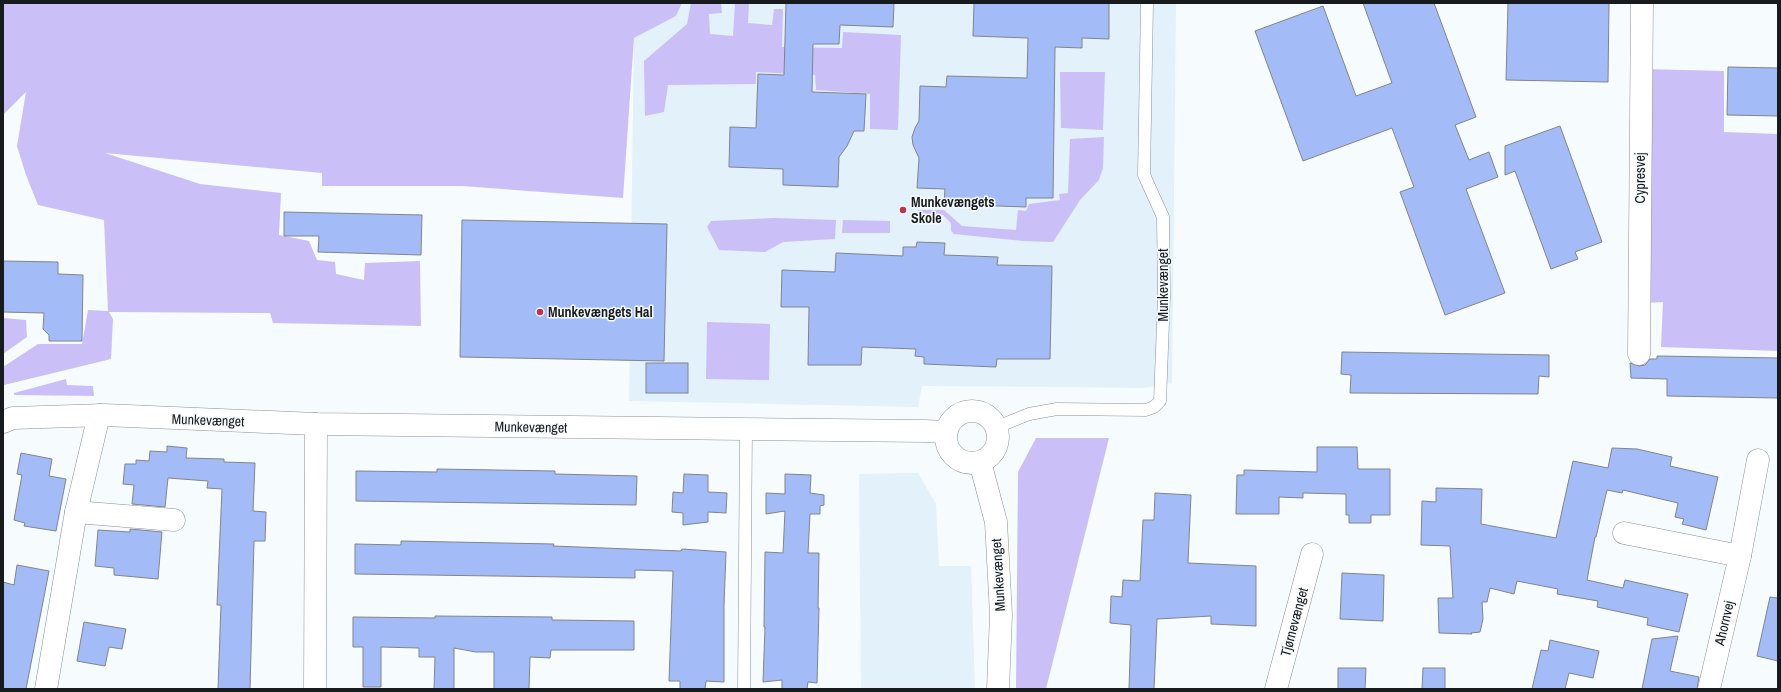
<svg xmlns="http://www.w3.org/2000/svg" width="1781" height="692" viewBox="0 0 1781 692" font-family="'Archivo Narrow',sans-serif">
<style>
.built{fill:#e3f1fb}
.green{fill:#cbbff7}
.building{fill:#a3bcf7;stroke:#81848b}
.lines{fill:none;stroke-linecap:round;stroke-linejoin:round}
.lane-casing{stroke:#8b9297;stroke-width:13}
.street-casing{stroke:#8b9297;stroke-width:23}
.lane{stroke:#fff;stroke-width:12}
.street{stroke:#fff;stroke-width:22}
.poi-dot{fill:#c1314c;stroke:#f6fbfe;stroke-width:1.5}
.labels{text-anchor:middle;dominant-baseline:central;stroke-width:3;stroke-linejoin:round;paint-order:stroke}
.street-label{font-size:14px;fill:#181b1d;stroke:#f6fbfe}
.poi-label{font-size:14px;font-weight:bold;fill:#181b1d;stroke:#f6fbfe;text-anchor:start}
</style>
<rect width="100%" height="100%" fill="#f6fbfe"/>
<!-- built -->
<g class="built">
<path d="M 682,3 L 1176,3 L 1172,383 L 1144,388 L 922,386 L 918,407 L 629,401 L 634,38 L 676,16 Z"/>
<path d="M 918,473 L 936,504 L 939,566 L 971,566 L 975,689 L 861,689 L 859,474 Z"/>
</g>
<!-- green -->
<g class="green">
<path d="M 3,3 L 682,3 L 676,16 L 634,38 L 623,198 L 462,186 L 322,186 L 322,173 L 105,153 L 200,184 L 281,193 L 279,235 L 309,241 L 317,260 L 335,262 L 336,274 L 364,280 L 365,263 L 420,261 L 421,326 L 273,323 L 270,313 L 109,312 L 113,319 L 111,359 L 4,385 L 3,367 L 38,344 L 82,344 L 88,310 L 108,311 L 104,220 L 38,205 L 26,175 L 17,146 L 26,92 L 3,115 Z"/>
<path d="M 691,3 L 721,3 L 722,13 L 709,14 L 710,34 L 733,36 L 735,3 L 749,3 L 748,23 L 772,25 L 774,9 L 783,9 L 782,47 L 842,48 L 843,32 L 901,35 L 898,130 L 870,129 L 870,94 L 816,90 L 815,75 L 756,72 L 756,84 L 668,85 L 664,112 L 645,116 L 644,61 L 687,24 Z"/>
<path d="M 1644,69 L 1724,71 L 1724,132 L 1778,134 L 1778,351 L 1661,347 L 1663,302 L 1646,303 Z"/>
<path d="M 1060,72 L 1105,72 L 1103,130 L 1061,128 Z"/>
<path d="M 1104,137 L 1103,168 L 1099,180 L 1080,200 L 1053,242 L 1023,241 L 954,234 L 951,231 L 951,223 L 943,215 L 918,213 L 918,210 L 944,210 L 962,226 L 1016,230 L 1018,210 L 1026,211 L 1029,204 L 1060,200 L 1059,194 L 1068,193 L 1070,139 Z"/>
<path d="M 774,218 L 836,220 L 835,239 L 783,242 L 765,252 L 719,250 L 707,227 L 711,221 Z"/>
<path d="M 843,220 L 890,221 L 890,233 L 842,233 Z"/>
<path d="M 3,318 L 26,320 L 27,337 L 3,354 Z"/>
<path d="M 707,322 L 770,324 L 769,380 L 706,379 Z"/>
<path d="M 66,379 L 67,385 L 93,386 L 94,396 L 14,395 L 14,393 Z"/>
<path d="M 1036,438 L 1109,438 L 1046,689 L 1016,689 L 1018,472 Z"/>
</g>
<!-- building -->
<g class="building">
<path d="M 786,3 L 894,3 L 893,27 L 840,25 L 839,44 L 813,44 L 812,92 L 866,94 L 864,131 L 854,131 L 847,146 L 839,157 L 838,187 L 783,185 L 783,169 L 729,167 L 730,127 L 756,128 L 758,74 L 784,75 Z"/>
<path d="M 974,3 L 1109,3 L 1109,39 L 1082,38 L 1082,48 L 1055,47 L 1053,198 L 1026,198 L 1026,207 L 944,204 L 945,189 L 917,188 L 919,158 L 913,145 L 912,137 L 915,128 L 919,121 L 920,86 L 946,87 L 947,76 L 1027,78 L 1028,38 L 973,36 Z"/>
<path d="M 1363,3 L 1434,3 L 1476,117 L 1455,125 L 1469,160 L 1489,152 L 1498,177 L 1466,189 L 1505,293 L 1445,315 L 1400,192 L 1414,187 L 1392,128 L 1303,161 L 1255,31 L 1323,6 L 1356,96 L 1392,83 Z"/>
<path d="M 1508,3 L 1609,3 L 1608,82 L 1506,80 Z"/>
<path d="M 1728,67 L 1778,68 L 1778,116 L 1727,115 Z"/>
<path d="M 1560,126 L 1602,242 L 1575,252 L 1578,259 L 1551,269 L 1515,171 L 1505,175 L 1505,146 Z"/>
<path d="M 284,212 L 422,215 L 421,255 L 318,252 L 319,236 L 284,236 Z"/>
<path d="M 462,220 L 667,224 L 664,361 L 460,357 Z"/>
<path d="M 917,242 L 945,243 L 944,255 L 998,257 L 997,265 L 1052,266 L 1050,359 L 997,359 L 996,367 L 924,364 L 924,357 L 915,356 L 916,349 L 862,347 L 861,365 L 808,365 L 809,307 L 781,307 L 782,270 L 835,272 L 836,253 L 903,256 L 903,247 L 916,247 Z"/>
<path d="M 3,261 L 58,262 L 58,274 L 83,275 L 82,341 L 49,341 L 49,335 L 43,329 L 44,313 L 3,312 Z"/>
<path d="M 1342,352 L 1549,355 L 1549,377 L 1539,376 L 1538,394 L 1350,393 L 1351,375 L 1341,374 Z"/>
<path d="M 1657,356 L 1778,358 L 1778,398 L 1667,396 L 1667,379 L 1631,378 L 1630,363 L 1639,366 L 1645,365 L 1650,359 L 1657,359 Z"/>
<rect x="646" y="363" width="42" height="30"/>
<path d="M 167,446 L 187,448 L 186,458 L 224,459 L 224,462 L 255,463 L 253,511 L 266,512 L 265,541 L 254,541 L 250,689 L 218,689 L 221,605 L 217,605 L 222,489 L 207,488 L 208,481 L 168,478 L 165,507 L 132,504 L 134,485 L 123,484 L 125,464 L 136,464 L 136,460 L 149,461 L 150,451 L 167,452 Z"/>
<path d="M 1317,447 L 1357,447 L 1358,469 L 1390,469 L 1390,515 L 1371,515 L 1371,523 L 1349,523 L 1349,515 L 1346,515 L 1346,494 L 1303,493 L 1303,498 L 1279,497 L 1279,514 L 1236,514 L 1237,475 L 1244,475 L 1244,470 L 1317,472 Z"/>
<path d="M 1612,448 L 1637,449 L 1672,457 L 1670,466 L 1718,477 L 1706,530 L 1682,524 L 1684,519 L 1675,517 L 1678,503 L 1623,490 L 1622,493 L 1607,490 L 1596,537 L 1595,537 L 1587,580 L 1623,588 L 1625,580 L 1688,594 L 1679,632 L 1647,625 L 1648,618 L 1597,607 L 1598,601 L 1557,594 L 1558,589 L 1517,581 L 1514,594 L 1490,588 L 1487,602 L 1482,602 L 1483,619 L 1480,632 L 1471,633 L 1472,634 L 1439,633 L 1438,598 L 1453,598 L 1450,546 L 1421,545 L 1422,501 L 1436,502 L 1436,488 L 1482,489 L 1481,524 L 1556,538 L 1573,461 L 1608,468 Z"/>
<path d="M 21,453 L 52,459 L 49,476 L 66,479 L 56,531 L 24,526 L 25,523 L 14,520 L 22,475 L 17,474 Z"/>
<path d="M 437,469 L 555,471 L 555,474 L 637,476 L 636,505 L 356,501 L 356,471 L 437,472 Z"/>
<path d="M 684,474 L 708,475 L 708,492 L 727,493 L 726,513 L 708,512 L 708,522 L 683,525 L 683,513 L 672,512 L 673,492 L 683,493 Z"/>
<path d="M 785,474 L 811,475 L 810,493 L 824,495 L 824,505 L 820,506 L 820,514 L 810,514 L 808,553 L 819,553 L 818,608 L 819,608 L 817,683 L 808,682 L 807,689 L 782,689 L 782,680 L 763,682 L 765,627 L 764,627 L 765,552 L 783,553 L 785,511 L 766,514 L 766,493 L 785,494 Z"/>
<path d="M 1155,493 L 1191,495 L 1188,563 L 1256,566 L 1256,626 L 1211,624 L 1211,616 L 1157,619 L 1154,689 L 1129,689 L 1131,625 L 1110,623 L 1111,596 L 1122,597 L 1123,580 L 1140,581 L 1143,520 L 1154,520 Z"/>
<path d="M 130,529 L 162,532 L 158,579 L 114,575 L 114,568 L 95,566 L 98,530 L 130,532 Z"/>
<path d="M 401,541 L 554,544 L 553,546 L 681,551 L 682,549 L 726,552 L 724,606 L 724,682 L 706,681 L 705,689 L 680,689 L 680,681 L 669,681 L 673,571 L 635,570 L 635,578 L 355,574 L 355,544 L 401,545 Z"/>
<path d="M 17,565 L 49,571 L 26,689 L 3,689 L 3,582 L 14,585 Z"/>
<path d="M 1342,573 L 1384,575 L 1383,621 L 1340,619 Z"/>
<path d="M 1770,597 L 1778,598 L 1778,661 L 1757,656 Z"/>
<path d="M 435,616 L 552,617 L 552,620 L 634,621 L 634,650 L 551,650 L 550,658 L 530,657 L 529,689 L 494,689 L 494,652 L 476,652 L 454,648 L 454,689 L 434,689 L 435,657 L 419,657 L 419,648 L 381,647 L 381,687 L 363,687 L 363,647 L 353,647 L 353,617 L 435,618 Z"/>
<path d="M 84,622 L 126,629 L 122,649 L 109,647 L 105,666 L 77,661 Z"/>
<path d="M 1678,636 L 1670,671 L 1699,677 L 1697,689 L 1642,689 L 1652,639 Z"/>
<path d="M 1550,640 L 1599,651 L 1593,678 L 1569,673 L 1565,689 L 1532,689 L 1541,650 L 1548,651 Z"/>
<path d="M 1338,668 L 1366,668 L 1365,689 L 1338,689 Z"/>
<path d="M 1423,668 L 1445,668 L 1445,689 L 1422,689 Z"/>
</g>
<g class="lines">
<defs>
<g id="lane">
<path d="M 997,427 L 1029,414 L 1057,409 L 1146,410 L 1154,407 L 1160,401 L 1164,296 L 1163,217 L 1144,175 L 1147,3"/>
<path d="M 744,689 L 746,429"/>
</g>
<g id="street">
<path d="M 1639,354 L 1642,3"/>
<circle cx="972" cy="437" r="26"/>
<path d="M 3,422 L 13,418 L 104,415 L 316,424 L 925,431 L 946,432"/>
<path d="M 980,462 L 996,522 L 1001,615 L 998,689"/>
<path d="M 76,512 L 174,520"/>
<path d="M 1624,533 L 1740,556"/>
<path d="M 46,689 L 76,512 L 99,415"/>
<path d="M 315,689 L 316,424"/>
<path d="M 1276,689 L 1312,554"/>
<path d="M 1709,689 L 1740,556 L 1758,460"/>
</g>
</defs>
<!-- lane casing -->
<use href="#lane" class="lane-casing"/>
<!-- street casing -->
<use href="#street" class="street-casing"/>
<!-- lane -->
<use href="#lane" class="lane"/>
<!-- street -->
<use href="#street" class="street"/>
</g>
<!-- markers -->
<g class="poi-dot">
<circle cx="903" cy="210" r="4"/>
<circle cx="540" cy="312" r="4"/>
</g>
<g class="labels">
<!-- street labels -->
<g class="street-label">
<text transform="translate(1640 178) rotate(-90)">Cypresvej</text>
<text transform="translate(1163 285) rotate(-90)">Munkevænget</text>
<text transform="translate(208 420) rotate(2)">Munkevænget</text>
<text transform="translate(531 427) rotate(1)">Munkevænget</text>
<text transform="translate(998 575) rotate(-93)">Munkevænget</text>
<text transform="translate(1294 622) rotate(-75)">Tjørnevænget</text>
<text transform="translate(1724 623) rotate(-77)">Ahornvej</text>
</g>
<!-- poi labels -->
<g class="poi-label">
<text x="911" y="202">Munkevængets<tspan x="911" dy="16">Skole</tspan></text>
<text x="548" y="312">Munkevængets Hal</text>
</g>
</g>
<!-- border -->
<rect width="1781" height="692" fill="none" stroke="#181b1d" stroke-width="8"/>
</svg>
